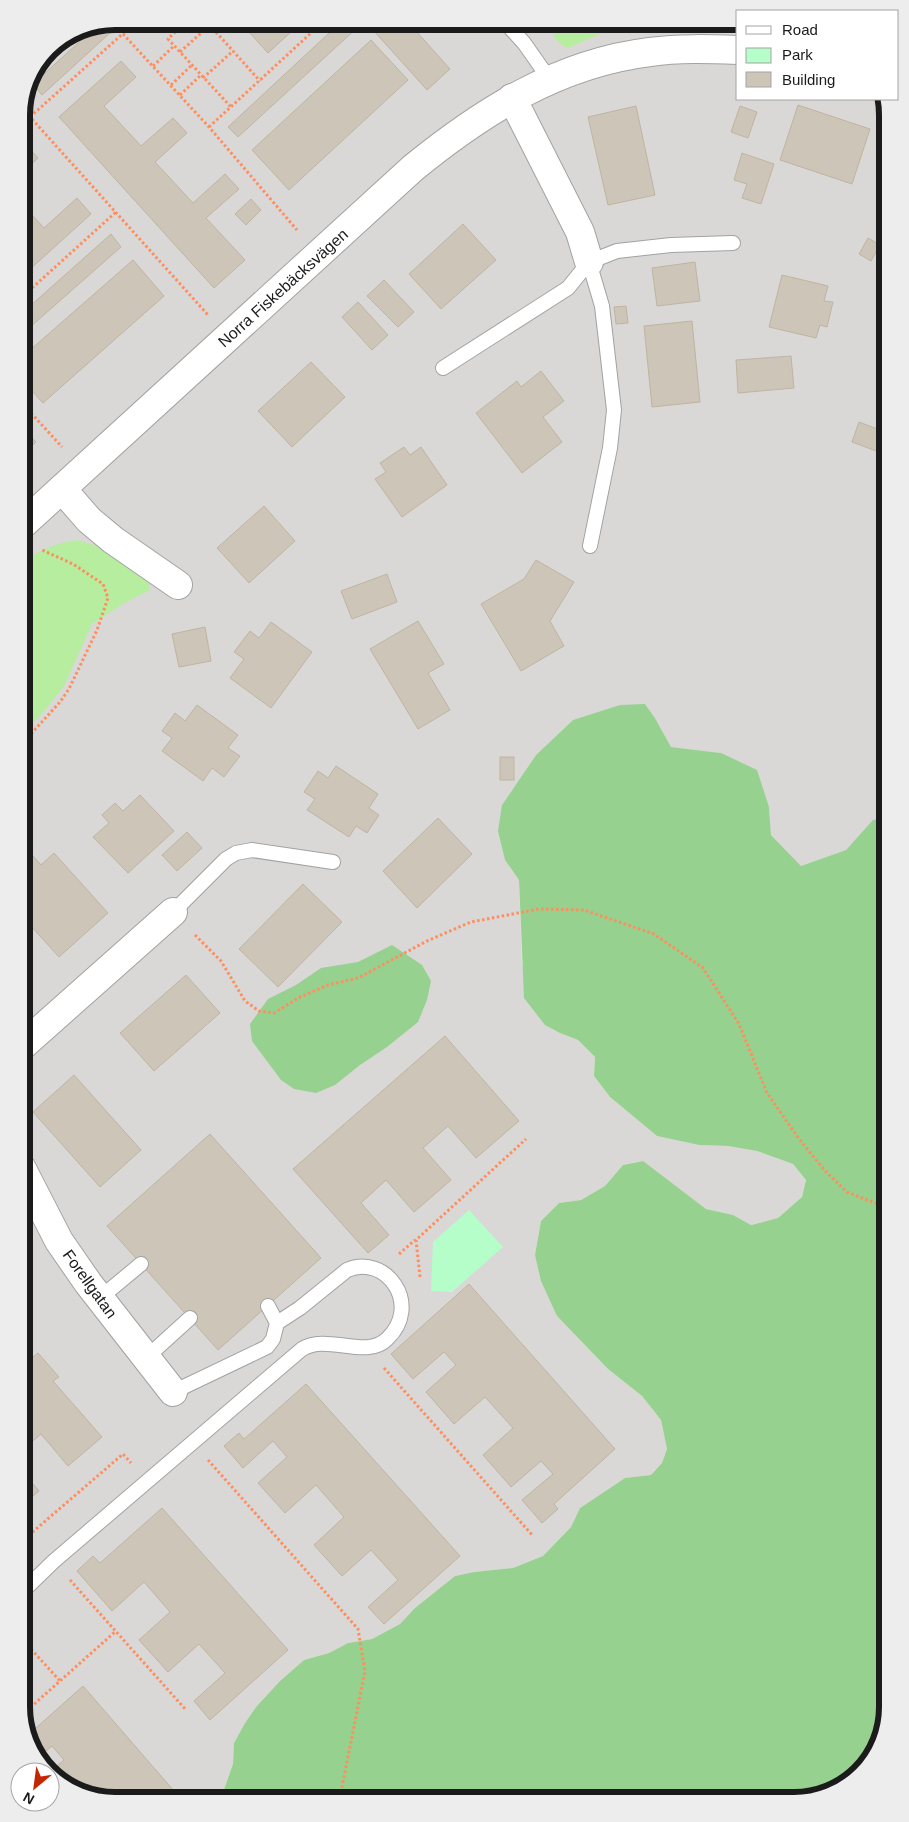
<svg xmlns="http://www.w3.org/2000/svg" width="909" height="1822" viewBox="0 0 909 1822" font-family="Arial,sans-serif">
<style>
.residential{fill:#d9d8d7}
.grass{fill:#b6ed9f}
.forest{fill:#96d18f}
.park{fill:#b5fec9}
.building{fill:#cdc5b8;stroke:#c0b4a0}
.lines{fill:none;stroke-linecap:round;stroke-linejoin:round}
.lane-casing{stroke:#a2a2a2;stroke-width:16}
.street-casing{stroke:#a2a2a2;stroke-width:30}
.path{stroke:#ff8e5e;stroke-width:3;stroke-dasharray:2.5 2.5;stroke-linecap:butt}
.lane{stroke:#fff;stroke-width:14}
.street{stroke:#fff;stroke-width:28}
.labels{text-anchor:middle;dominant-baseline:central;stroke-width:5;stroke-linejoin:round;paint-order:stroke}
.street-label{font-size:16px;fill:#1b1b1b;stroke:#fff}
.rim{fill:none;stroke:#1b1b1b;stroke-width:6}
</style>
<rect width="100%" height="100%" fill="#eeebdf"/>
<!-- residential -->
<path class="residential" d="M 115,21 L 738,21 L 738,99 L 885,99 L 888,115 L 888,817 L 873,821 L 846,850 L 801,866 L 771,835 L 769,807 L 721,753 L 671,747 L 655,718 L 645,704 L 573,720 L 536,755 L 502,805 L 505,860 L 519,880 L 522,965 L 560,1033 L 578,1040 L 595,1057 L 594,1076 L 610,1097 L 657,1136 L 699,1145 L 728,1146 L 757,1151 L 793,1164 L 806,1180 L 802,1197 L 778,1218 L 751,1225 L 733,1215 L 706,1209 L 642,1161 L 623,1165 L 605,1186 L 581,1200 L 559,1203 L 541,1221 L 535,1255 L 557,1316 L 608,1369 L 642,1396 L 661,1420 L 667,1449 L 662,1463 L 651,1475 L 625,1478 L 580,1508 L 571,1527 L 543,1556 L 513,1568 L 474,1572 L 455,1576 L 415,1608 L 400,1624 L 372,1639 L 348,1643 L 329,1653 L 304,1660 L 280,1681 L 256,1707 L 245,1723 L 234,1743 L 233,1764 L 220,1801 L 109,1801 L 58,1782 L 28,1743 L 21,1707 L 21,109 L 49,48 L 79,28 Z"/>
<!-- grass -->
<g class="grass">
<path d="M 553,21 L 702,21 L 602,33 L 568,48 C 555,42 551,35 553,21 Z"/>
<path d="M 77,540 L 97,546 L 147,576 L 150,590 L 126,602 L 92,624 L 64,686 L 46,709 L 21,735 L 21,565 C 39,549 54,544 77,540 Z"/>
</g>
<!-- forest -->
<g class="forest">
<path d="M 645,704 L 655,718 L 671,747 L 721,753 L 757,770 L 769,807 L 771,835 L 801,866 L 846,850 L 873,820 L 888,817 L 888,1707 L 872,1759 L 830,1794 L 794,1801 L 220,1801 L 233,1764 L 234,1743 L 245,1723 L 256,1707 L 280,1681 L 304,1660 L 329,1653 L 348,1643 L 372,1639 L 400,1624 L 415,1608 L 455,1576 L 474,1572 L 513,1568 L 543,1556 L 571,1527 L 580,1508 L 625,1478 L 651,1475 L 662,1463 L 667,1449 L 661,1420 L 642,1396 L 608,1369 L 557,1316 L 541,1281 L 535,1255 L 541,1221 L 559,1203 L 581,1200 L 605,1186 L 623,1165 L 643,1161 L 706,1209 L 733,1215 L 751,1225 L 778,1218 L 802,1197 L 806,1180 L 793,1164 L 757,1151 L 728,1146 L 699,1145 L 657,1136 L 610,1097 L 594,1076 L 595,1057 L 578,1040 L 560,1033 L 545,1025 L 524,998 L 519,880 L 505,860 L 498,831 L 502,805 L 536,755 L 573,720 L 620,705 Z"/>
<path d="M 392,945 L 422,965 L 431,981 L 427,1000 L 418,1022 L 387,1047 L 360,1065 L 335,1085 L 316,1093 L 294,1089 L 281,1080 L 252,1041 L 250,1024 L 268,999 L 296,985 L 321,968 L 358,962 Z"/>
</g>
<!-- park -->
<path class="park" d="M 469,1210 L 503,1247 L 452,1292 L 431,1291 L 433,1242 Z"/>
<!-- building -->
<g class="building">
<path d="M 115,21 L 123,21 L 42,95 L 33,84 L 99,24 Z"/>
<path d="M 239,21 L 303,21 L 268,53 Z"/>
<path d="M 342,21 L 353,21 L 358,27 L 238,137 L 228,127 Z"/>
<path d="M 365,21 L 407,21 L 450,69 L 427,90 Z"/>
<path d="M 371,40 L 408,80 L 289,190 L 252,150 Z"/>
<path d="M 121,61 L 136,77 L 104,106 L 141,146 L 173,118 L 187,133 L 155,162 L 193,203 L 225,174 L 239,189 L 206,218 L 245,260 L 214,288 L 59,117 Z"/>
<path d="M 798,105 L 870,129 L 852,184 L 780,160 Z"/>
<path d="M 636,106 L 655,195 L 608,205 L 588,117 Z"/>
<path d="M 740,106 L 757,112 L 748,138 L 731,132 Z"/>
<path d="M 24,143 L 38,158 L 21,174 L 21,145 Z"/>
<path d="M 742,153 L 774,164 L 761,204 L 742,198 L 747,184 L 734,180 Z"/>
<path d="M 77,198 L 91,214 L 28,271 L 21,263 L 21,203 L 44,228 Z"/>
<path d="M 251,199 L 261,210 L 246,225 L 235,214 Z"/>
<path d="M 463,224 L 496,260 L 441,309 L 409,274 Z"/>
<path d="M 111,234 L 121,247 L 21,335 L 21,314 Z"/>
<path d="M 868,238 L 880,245 L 871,261 L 859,254 Z"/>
<path d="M 133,260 L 164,296 L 43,403 L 21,379 L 21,358 Z"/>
<path d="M 695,262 L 700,301 L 657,306 L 652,268 Z"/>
<path d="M 782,275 L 828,286 L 824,301 L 833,302 L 827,327 L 820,325 L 816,338 L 769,327 Z"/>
<path d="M 384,280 L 414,312 L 398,327 L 367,296 Z"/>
<path d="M 358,302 L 388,335 L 372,350 L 342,317 Z"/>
<path d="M 626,306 L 628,323 L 616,324 L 614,307 Z"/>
<path d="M 692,321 L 700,402 L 652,407 L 644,326 Z"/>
<path d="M 791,356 L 794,388 L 738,393 L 736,360 Z"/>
<path d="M 311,362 L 345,397 L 292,447 L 258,411 Z"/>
<path d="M 541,371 L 564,401 L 543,417 L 562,442 L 522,473 L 476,413 L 517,381 L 521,387 Z"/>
<path d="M 859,422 L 888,433 L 887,455 L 852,442 Z"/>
<path d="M 21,427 L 36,442 L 24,453 L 21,450 Z"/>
<path d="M 404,447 L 410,455 L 421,447 L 447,485 L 402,517 L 375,479 L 386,472 L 380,463 Z"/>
<path d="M 264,506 L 295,541 L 249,583 L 217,548 Z"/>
<path d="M 536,560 L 574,582 L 550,621 L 564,646 L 521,671 L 481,604 L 524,579 Z"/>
<path d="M 387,574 L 397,602 L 352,619 L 341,591 Z"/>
<path d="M 418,621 L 444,664 L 428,673 L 450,710 L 418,729 L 370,649 Z"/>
<path d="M 271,622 L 312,652 L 271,708 L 230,678 L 244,659 L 234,652 L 250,631 L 259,638 Z"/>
<path d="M 205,627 L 211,661 L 179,667 L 172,634 Z"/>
<path d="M 197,705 L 238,735 L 228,748 L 240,756 L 224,777 L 212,768 L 203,781 L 162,751 L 172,738 L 162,731 L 175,713 L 185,721 Z"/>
<rect x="500" y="757" width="14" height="23"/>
<path d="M 336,766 L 378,794 L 369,808 L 379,815 L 367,833 L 356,826 L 349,837 L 307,810 L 315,799 L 304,792 L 318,771 L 328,778 Z"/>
<path d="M 140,795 L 174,831 L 128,873 L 93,837 L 109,823 L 102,815 L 115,803 L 123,811 Z"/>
<path d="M 438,818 L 472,854 L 417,908 L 383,871 Z"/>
<path d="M 187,832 L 202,848 L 177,871 L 162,855 Z"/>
<path d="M 27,849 L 41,865 L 54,853 L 108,913 L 59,957 L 21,915 L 21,854 Z"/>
<path d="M 303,884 L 342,922 L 278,987 L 239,949 Z"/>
<path d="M 186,975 L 220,1013 L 154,1071 L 120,1033 Z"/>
<path d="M 21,991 L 31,992 L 30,1012 L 21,1011 Z"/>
<path d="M 445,1036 L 519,1121 L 476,1158 L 448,1126 L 423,1148 L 451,1180 L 414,1212 L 386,1180 L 361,1203 L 389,1235 L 368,1253 L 293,1169 Z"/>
<path d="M 74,1075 L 141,1150 L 100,1187 L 33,1112 Z"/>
<path d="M 210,1134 L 321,1258 L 218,1350 L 107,1226 Z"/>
<path d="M 469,1284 L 615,1449 L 554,1504 L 558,1509 L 542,1523 L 522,1500 L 553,1474 L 541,1461 L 511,1487 L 483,1455 L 513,1428 L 485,1397 L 454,1424 L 426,1392 L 456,1365 L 444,1352 L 413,1379 L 391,1354 Z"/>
<path d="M 38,1353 L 59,1377 L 53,1381 L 102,1437 L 68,1466 L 41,1434 L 21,1451 L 21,1367 Z"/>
<path d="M 306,1384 L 460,1556 L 384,1624 L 368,1607 L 398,1580 L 371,1550 L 342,1576 L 314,1545 L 344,1517 L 316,1485 L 285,1513 L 258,1483 L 287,1457 L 273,1441 L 243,1468 L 224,1446 L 239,1433 L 244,1439 Z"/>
<path d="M 21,1470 L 39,1491 L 21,1506 Z"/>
<path d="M 162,1508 L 288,1650 L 210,1720 L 194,1701 L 225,1673 L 199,1644 L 168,1672 L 139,1640 L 170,1612 L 144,1582 L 112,1611 L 77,1571 L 93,1556 L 100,1563 Z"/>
<path d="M 83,1686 L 181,1799 L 179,1801 L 109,1801 L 98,1796 L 94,1792 L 92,1794 L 58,1782 L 50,1772 L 64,1760 L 52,1746 L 39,1757 L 28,1743 L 27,1736 Z"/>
</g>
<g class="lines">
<defs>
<g id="lane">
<path d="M 504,21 L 524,43 L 550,80"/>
<path d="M 589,262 L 602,306 L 614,410 L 610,448 L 590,546"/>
<path d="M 443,368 L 568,288 L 589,262 L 617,251 L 671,245 L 733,243"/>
<path d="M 173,912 L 226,859 L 236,853 L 252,850 L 333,862"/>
<path d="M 100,1298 L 141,1264"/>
<path d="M 146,1358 L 190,1318"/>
<path d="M 173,1392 L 267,1347 L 273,1339 L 277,1323 L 268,1306"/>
<path d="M 21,1593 L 54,1561 L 302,1349 C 327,1333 366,1360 387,1339 C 423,1305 386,1253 347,1270 L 300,1308 L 277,1323"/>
</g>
<g id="street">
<path d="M 512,98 L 580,232 L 589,262"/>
<path d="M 62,489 L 89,520 L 113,540 L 178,585"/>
<path d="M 21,526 L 413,168 C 483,111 559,63 650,52 C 679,48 709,49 738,50"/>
<path d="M 21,1047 L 173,912"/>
<path d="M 21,1167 L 59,1241 L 88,1283 L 173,1392"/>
</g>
</defs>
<!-- lane casing -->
<use href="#lane" class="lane-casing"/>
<!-- street casing -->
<use href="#street" class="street-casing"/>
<!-- path -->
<g class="path">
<path d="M 186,21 L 168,39 L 231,107"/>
<path d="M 206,21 L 260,81"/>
<path d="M 543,26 L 549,21"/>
<path d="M 123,34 L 209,127 L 297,230"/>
<path d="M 180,52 L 210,25"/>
<path d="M 153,66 L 174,46"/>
<path d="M 203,78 L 233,51"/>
<path d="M 171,85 L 192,65"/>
<path d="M 180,95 L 201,75"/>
<path d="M 22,108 L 208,315"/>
<path d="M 30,117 L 137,21"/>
<path d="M 209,127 L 324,21"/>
<path d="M 21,298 L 116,212"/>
<path d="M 21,402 L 62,447"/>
<path d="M 21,745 L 60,702 L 69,689 L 97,630 L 108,598 L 103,584 L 73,564 L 42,550"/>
<path d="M 195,935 L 221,961 L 245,1001 L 259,1011 L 274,1013 L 300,997 L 328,985 L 358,978 L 427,941 L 471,922 L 539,909 L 584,910 L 654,934 L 703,968 L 739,1024 L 767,1093 L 799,1139 L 826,1172 L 847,1192 L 888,1208"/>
<path d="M 399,1254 L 415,1240"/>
<path d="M 420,1277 L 416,1240 L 526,1139"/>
<path d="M 384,1368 L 533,1536"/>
<path d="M 208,1460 L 358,1629 L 365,1671 L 342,1787 L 337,1801"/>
<path d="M 21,1542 L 123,1454 L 131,1463"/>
<path d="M 70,1580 L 186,1710"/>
<path d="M 21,1638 L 60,1681"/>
<path d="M 23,1714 L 116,1631"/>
</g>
<!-- lane -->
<use href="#lane" class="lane"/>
<!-- street -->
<use href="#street" class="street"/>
</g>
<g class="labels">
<!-- street labels -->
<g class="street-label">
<text transform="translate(283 288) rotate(-42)">Norra Fiskebäcksvägen</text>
<text transform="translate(90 1284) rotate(54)">Forellgatan</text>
</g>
</g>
<!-- crop -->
<path d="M0 0H909V1822H0ZM115 30H794A85 85 0 0 1 879 115V1707A85 85 0 0 1 794 1792H115A85 85 0 0 1 30 1707V115A85 85 0 0 1 115 30Z" fill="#ededed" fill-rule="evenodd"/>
<path class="rim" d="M115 30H794A85 85 0 0 1 879 115V1707A85 85 0 0 1 794 1792H115A85 85 0 0 1 30 1707V115A85 85 0 0 1 115 30Z"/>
<!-- legend -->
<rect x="736" y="10" width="162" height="90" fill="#ffffff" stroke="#a4a4a4"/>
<rect x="746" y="26" width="25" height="8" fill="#ffffff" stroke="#a4a4a4"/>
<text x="782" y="35" font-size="15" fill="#1b1b1b">Road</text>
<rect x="746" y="48" width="25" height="15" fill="#b5fec9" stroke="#a4a4a4"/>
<text x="782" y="60" font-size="15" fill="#1b1b1b">Park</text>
<rect x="746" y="72" width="25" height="15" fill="#cdc5b8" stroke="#a4a4a4"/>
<text x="782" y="85" font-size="15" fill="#1b1b1b">Building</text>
<!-- north arrow -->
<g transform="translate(35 1787) rotate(209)"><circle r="24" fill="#ffffff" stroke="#a4a4a4"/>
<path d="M0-4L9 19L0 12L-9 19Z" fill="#c52600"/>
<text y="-8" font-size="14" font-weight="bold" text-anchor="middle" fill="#1b1b1b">N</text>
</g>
</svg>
